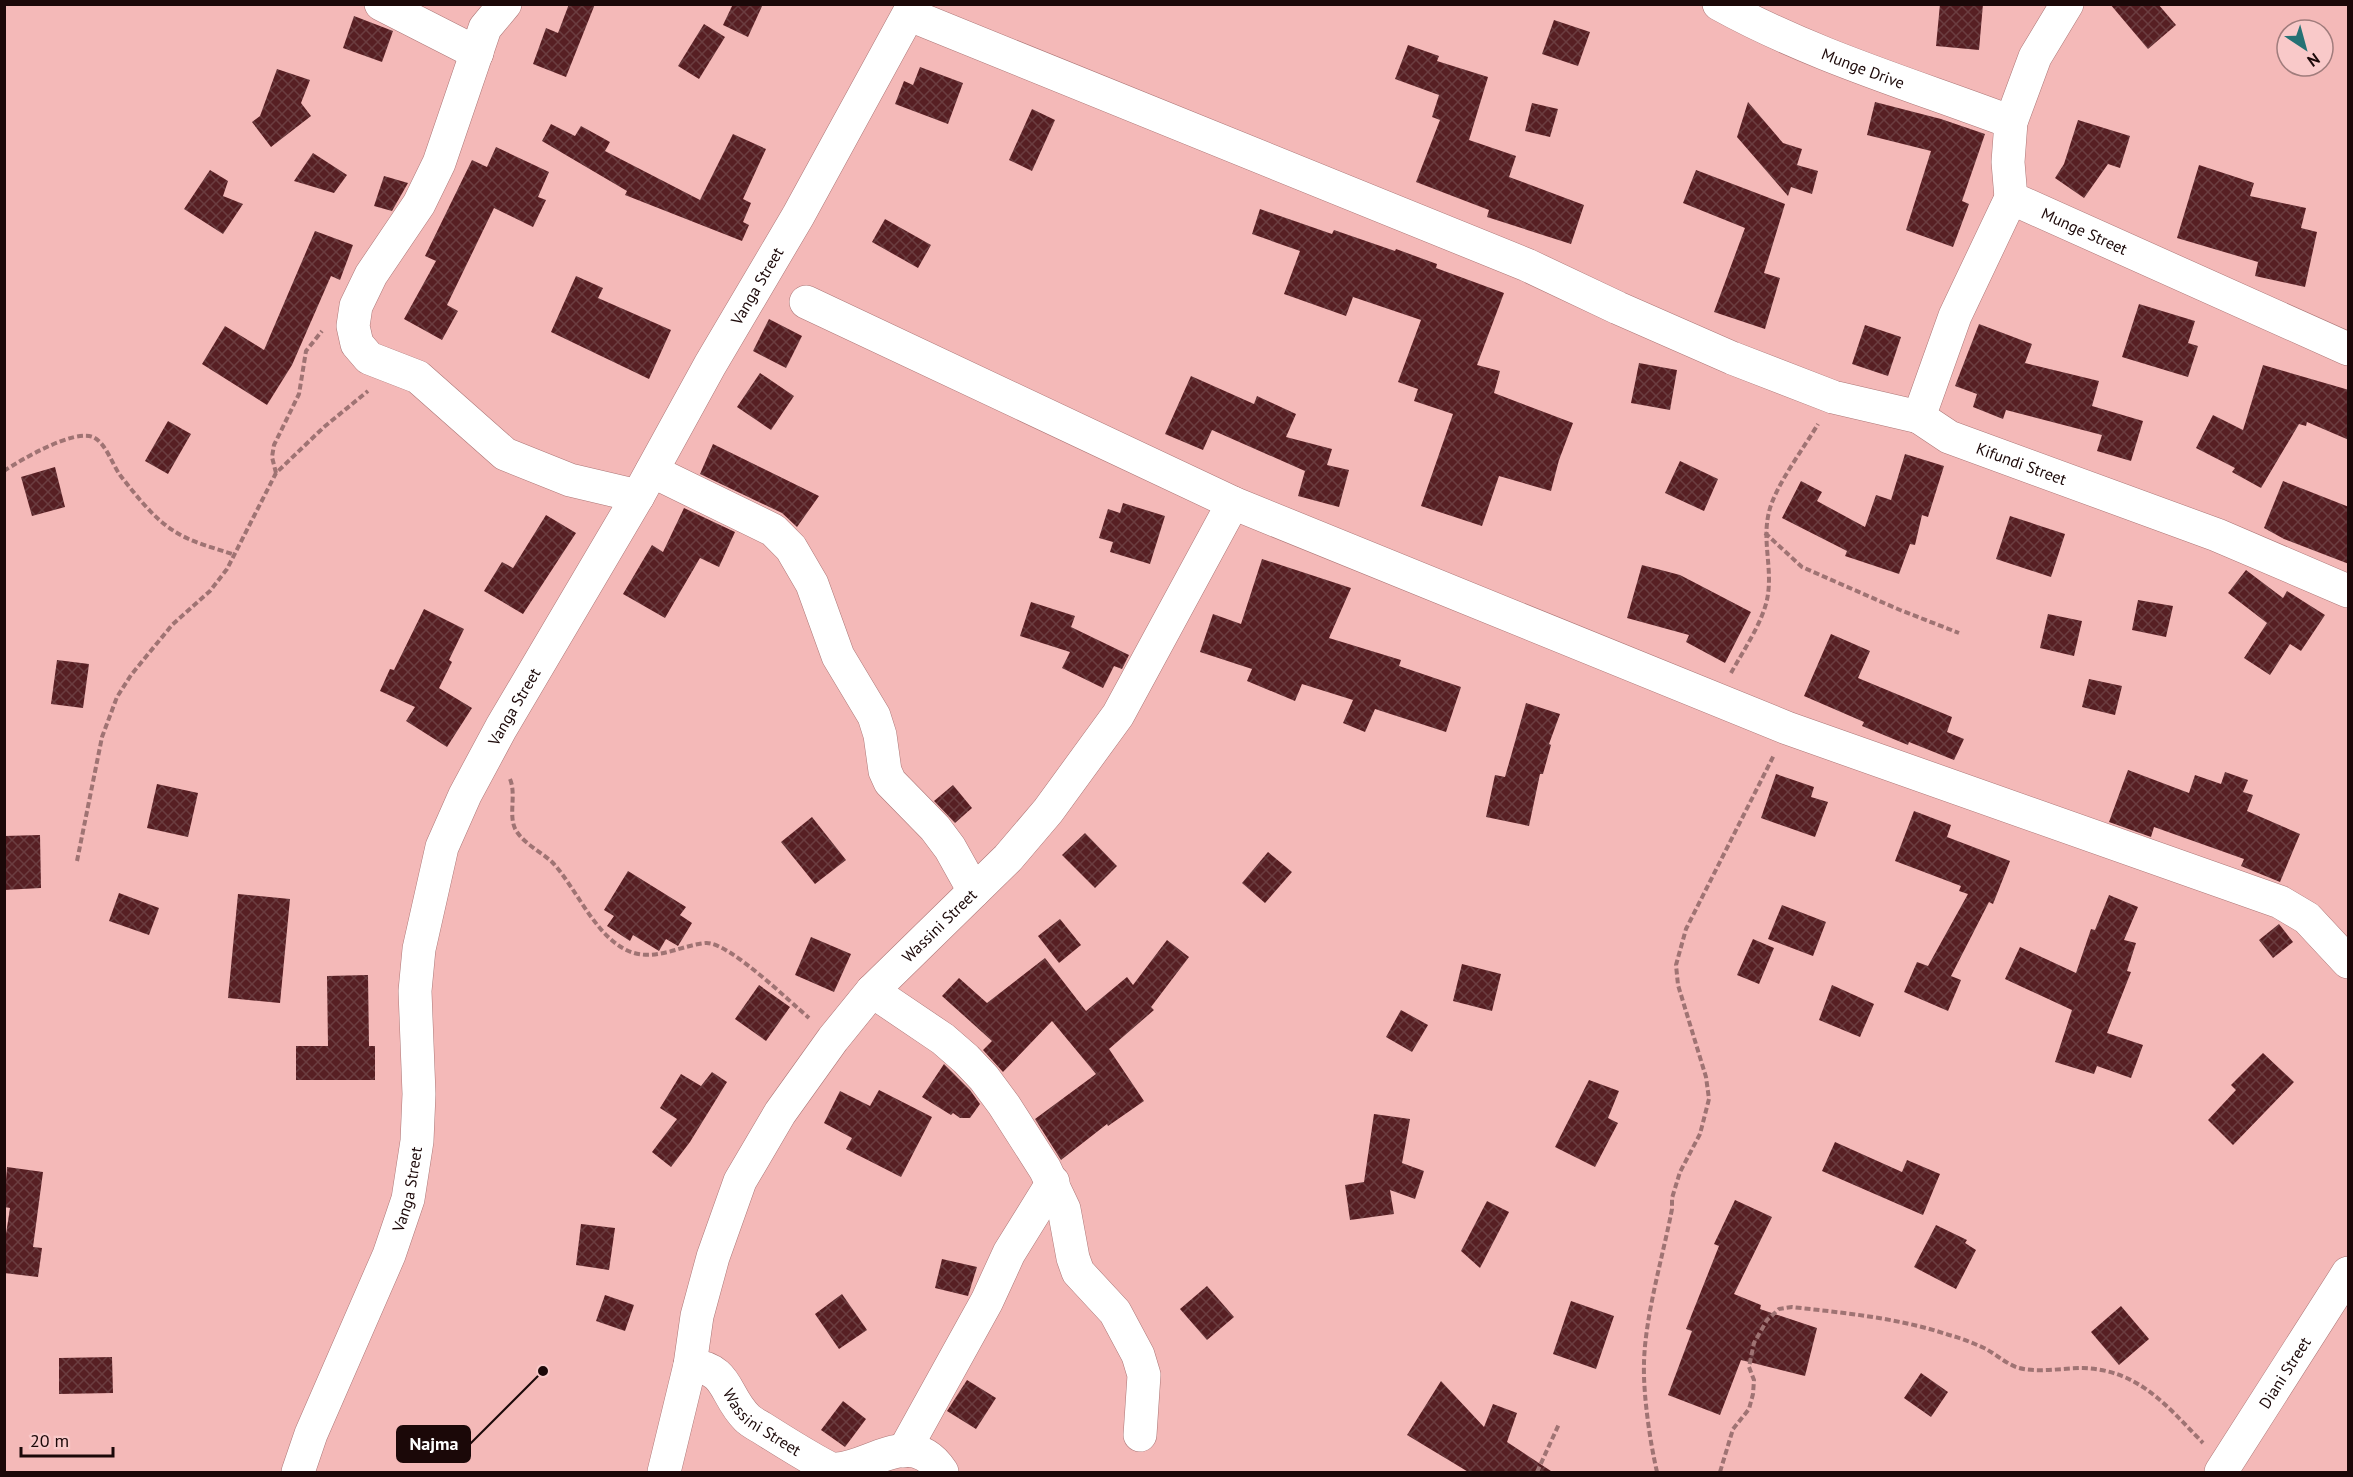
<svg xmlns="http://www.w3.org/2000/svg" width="2353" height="1477" viewBox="0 0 2353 1477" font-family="'PT Sans',sans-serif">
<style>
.building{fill:url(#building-cross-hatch)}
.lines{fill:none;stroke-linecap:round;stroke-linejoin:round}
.minor-casing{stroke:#ac7676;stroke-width:34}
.path{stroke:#9f7373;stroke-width:4;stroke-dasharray:6 3;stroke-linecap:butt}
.minor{stroke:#fff;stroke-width:33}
.labels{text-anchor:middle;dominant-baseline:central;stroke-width:6;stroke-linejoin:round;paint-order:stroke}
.street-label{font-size:16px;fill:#1b0808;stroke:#f9c9c9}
.leader{fill:none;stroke:#1b0808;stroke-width:2}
.callout-dot{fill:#1b0808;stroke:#f9c9c9;stroke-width:2}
.callout{fill:#1b0808;stroke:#1b0808;stroke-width:2}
.callout-label{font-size:18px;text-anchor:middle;font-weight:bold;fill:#fff}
</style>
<defs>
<pattern id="building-cross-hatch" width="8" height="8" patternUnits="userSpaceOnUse" patternTransform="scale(1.5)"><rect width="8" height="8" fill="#571f23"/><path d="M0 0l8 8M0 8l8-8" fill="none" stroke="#6b3d40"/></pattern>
</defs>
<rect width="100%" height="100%" fill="#f4b9b8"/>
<!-- building -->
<g class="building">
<path d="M 569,4 L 595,4 L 566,77 L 533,64 L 546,28 L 558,33 Z"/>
<path d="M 733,4 L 763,4 L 748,37 L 723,25 Z"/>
<path d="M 1940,4 L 1983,4 L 1979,50 L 1936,46 Z"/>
<path d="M 2110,4 L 2158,4 L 2176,25 L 2148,49 Z"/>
<path d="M 354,16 L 393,31 L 382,62 L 343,48 Z"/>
<path d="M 1554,20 L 1590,32 L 1578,66 L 1542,54 Z"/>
<path d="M 704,24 L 725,37 L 699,79 L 678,66 Z"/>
<path d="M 1408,45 L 1439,56 L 1437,61 L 1488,77 L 1469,140 L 1516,156 L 1509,177 L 1584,205 L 1571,244 L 1487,217 L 1489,210 L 1416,182 L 1440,120 L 1432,117 L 1439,95 L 1395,79 Z"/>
<path d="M 920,67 L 963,83 L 948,124 L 895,104 L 904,81 L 913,85 Z"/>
<path d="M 277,69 L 310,80 L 301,103 L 311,116 L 271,147 L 252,122 L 260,116 Z"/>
<path d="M 1748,102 L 1783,143 L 1802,149 L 1797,165 L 1818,171 L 1812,194 L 1791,187 L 1788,196 L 1737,137 Z"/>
<path d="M 1875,102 L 1941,119 L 1985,134 L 1962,201 L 1969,204 L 1953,247 L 1906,230 L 1931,151 L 1867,135 Z"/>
<path d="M 1532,103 L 1558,109 L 1550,137 L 1525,131 Z"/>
<path d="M 1032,109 L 1055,120 L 1032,171 L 1009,160 Z"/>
<path d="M 2078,120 L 2130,136 L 2120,168 L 2108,164 L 2084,198 L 2055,178 L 2064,164 Z"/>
<path d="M 551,124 L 575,136 L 581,126 L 610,142 L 605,151 L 700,200 L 733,134 L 766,149 L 743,199 L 751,203 L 743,222 L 749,225 L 742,241 L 625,195 L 627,191 L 542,141 Z"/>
<path d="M 496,147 L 549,172 L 538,197 L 546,200 L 533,227 L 494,208 L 447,305 L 458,311 L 442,340 L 404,319 L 436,261 L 425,256 L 472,160 L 487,167 Z"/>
<path d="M 313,153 L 347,175 L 334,193 L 294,181 Z"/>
<path d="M 2199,165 L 2254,183 L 2250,196 L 2306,208 L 2301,228 L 2317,232 L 2305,287 L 2255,276 L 2258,262 L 2177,238 Z"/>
<path d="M 210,170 L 228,181 L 223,196 L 243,204 L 223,234 L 184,209 Z"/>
<path d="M 1696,170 L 1785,204 L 1764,273 L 1780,278 L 1765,329 L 1714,312 L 1745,228 L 1683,203 Z"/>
<path d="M 384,176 L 408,183 L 392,211 L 374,206 Z"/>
<path d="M 1260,209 L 1332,234 L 1334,230 L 1395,251 L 1396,249 L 1437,264 L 1436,268 L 1504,293 L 1477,365 L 1500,371 L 1494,393 L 1573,423 L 1559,460 L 1551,491 L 1499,476 L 1482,526 L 1421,506 L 1453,414 L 1414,401 L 1418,389 L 1398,382 L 1421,320 L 1353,297 L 1346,316 L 1284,294 L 1300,251 L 1252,234 Z"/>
<path d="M 885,219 L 931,245 L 918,268 L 872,242 Z"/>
<path d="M 315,231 L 353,245 L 340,280 L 331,276 L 292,365 L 267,405 L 202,364 L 225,326 L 264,350 Z"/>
<path d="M 576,276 L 603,288 L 598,298 L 671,330 L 649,379 L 551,332 Z"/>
<path d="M 2139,304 L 2195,321 L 2188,343 L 2198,346 L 2188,377 L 2122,357 Z"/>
<path d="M 769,319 L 802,336 L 786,368 L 753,351 Z"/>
<path d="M 1979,324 L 2032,344 L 2025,363 L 2099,381 L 2092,406 L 2143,421 L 2131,461 L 2097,451 L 2102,435 L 2006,410 L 2003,419 L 1973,407 L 1977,394 L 1955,386 Z"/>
<path d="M 1865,325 L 1901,337 L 1888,376 L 1852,364 Z"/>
<path d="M 1639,363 L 1677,370 L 1670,410 L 1631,403 Z"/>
<path d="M 2263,365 L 2349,390 L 2349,440 L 2307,422 L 2306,426 L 2299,424 L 2261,488 L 2232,472 L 2235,468 L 2196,448 L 2213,415 L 2243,430 Z"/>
<path d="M 760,373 L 794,396 L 771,430 L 737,407 Z"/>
<path d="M 1191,376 L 1254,404 L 1257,396 L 1296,414 L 1286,437 L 1332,449 L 1327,465 L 1349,470 L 1339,507 L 1298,496 L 1305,471 L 1212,430 L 1203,450 L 1165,434 Z"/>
<path d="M 168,421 L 191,434 L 168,474 L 145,461 Z"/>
<path d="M 713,444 L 819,496 L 797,527 L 782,513 L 700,474 Z"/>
<path d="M 1905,454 L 1944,466 L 1928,517 L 1922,515 L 1915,545 L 1910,544 L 1899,574 L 1845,556 L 1847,551 L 1782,518 L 1801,481 L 1822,492 L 1817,501 L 1865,527 L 1876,495 L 1891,500 Z"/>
<path d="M 1680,461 L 1718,479 L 1704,511 L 1665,493 Z"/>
<path d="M 55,467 L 65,507 L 32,516 L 21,477 Z"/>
<path d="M 2283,481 L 2349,507 L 2349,564 L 2284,539 L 2264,528 Z"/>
<path d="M 1123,503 L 1165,516 L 1150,564 L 1110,552 L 1113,542 L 1099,538 L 1108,509 L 1120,513 Z"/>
<path d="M 684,508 L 735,532 L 719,567 L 700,558 L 665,618 L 623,594 L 652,545 L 663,552 Z"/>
<path d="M 546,515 L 576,533 L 523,614 L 484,591 L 502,562 L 513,568 Z"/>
<path d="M 2010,516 L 2065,534 L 2051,577 L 1996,559 Z"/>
<path d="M 1262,559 L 1351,588 L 1329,638 L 1401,660 L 1399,666 L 1461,687 L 1446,732 L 1375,709 L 1365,732 L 1343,723 L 1353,700 L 1302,684 L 1295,701 L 1247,681 L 1252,669 L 1200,652 L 1213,614 L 1241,624 Z"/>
<path d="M 1642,565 L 1680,575 L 1751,612 L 1725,663 L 1686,642 L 1689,635 L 1627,618 Z"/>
<path d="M 2246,570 L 2283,598 L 2287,591 L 2325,615 L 2301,651 L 2290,644 L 2270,675 L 2244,658 L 2267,623 L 2228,593 Z"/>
<path d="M 2138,600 L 2173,606 L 2166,637 L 2132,630 Z"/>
<path d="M 1031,602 L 1075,616 L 1071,627 L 1129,655 L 1122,669 L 1114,666 L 1103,688 L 1062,668 L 1070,652 L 1020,636 Z"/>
<path d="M 424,609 L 464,629 L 449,660 L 452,662 L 439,688 L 472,708 L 447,747 L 406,721 L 415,707 L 380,691 L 390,669 L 394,670 Z"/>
<path d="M 2048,614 L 2082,621 L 2074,656 L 2040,648 Z"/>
<path d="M 1831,634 L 1870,651 L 1858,678 L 1952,717 L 1947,732 L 1964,739 L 1954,760 L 1909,742 L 1908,745 L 1862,726 L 1864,722 L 1804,696 Z"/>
<path d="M 57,660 L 89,664 L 83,708 L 51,704 Z"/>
<path d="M 2089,679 L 2122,686 L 2115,715 L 2082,707 Z"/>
<path d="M 1526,703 L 1560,714 L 1549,744 L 1551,745 L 1543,774 L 1540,774 L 1529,826 L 1486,817 L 1495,775 L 1505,777 Z"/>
<path d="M 2128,770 L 2189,793 L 2195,775 L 2221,784 L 2225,772 L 2248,780 L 2243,792 L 2253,795 L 2247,811 L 2300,834 L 2280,882 L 2241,866 L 2244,859 L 2154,827 L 2151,837 L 2109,822 Z"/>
<path d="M 1776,774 L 1814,787 L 1811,797 L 1828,802 L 1815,837 L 1761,818 Z"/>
<path d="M 157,784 L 198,793 L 188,837 L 147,828 Z"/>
<path d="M 953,785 L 972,808 L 955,823 L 934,801 Z"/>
<path d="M 1914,811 L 1951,825 L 1947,837 L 2010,861 L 1993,904 L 1989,902 L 1951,976 L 1961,980 L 1948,1011 L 1904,992 L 1917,962 L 1928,966 L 1968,894 L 1959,891 L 1961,886 L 1895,861 Z"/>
<path d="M 812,817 L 846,860 L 815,884 L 781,842 Z"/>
<path d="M 1085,833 L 1117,866 L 1095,888 L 1062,855 Z"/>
<path d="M 40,835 L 41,888 L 4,890 L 4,836 Z"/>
<path d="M 1268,852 L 1292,872 L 1265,903 L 1242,883 Z"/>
<path d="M 628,871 L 686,907 L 680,915 L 692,923 L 678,946 L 666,939 L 659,951 L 633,935 L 630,941 L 607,926 L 614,916 L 604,910 Z"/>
<path d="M 119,893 L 159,908 L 149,935 L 109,921 Z"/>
<path d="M 238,894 L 290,899 L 280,1003 L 228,998 Z"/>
<path d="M 2109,895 L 2138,907 L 2124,940 L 2136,943 L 2127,971 L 2131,972 L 2107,1033 L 2143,1045 L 2131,1078 L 2097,1066 L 2094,1074 L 2055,1062 L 2072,1010 L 2005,979 L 2020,947 L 2076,973 L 2091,929 L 2095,930 Z"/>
<path d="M 1782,905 L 1826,922 L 1813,956 L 1768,939 Z"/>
<path d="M 1060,919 L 1081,945 L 1059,963 L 1038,936 Z"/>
<path d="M 2279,924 L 2293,942 L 2273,958 L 2259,940 Z"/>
<path d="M 811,937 L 851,954 L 834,992 L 795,975 Z"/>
<path d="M 1753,939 L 1774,948 L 1759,984 L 1737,975 Z"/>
<path d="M 1167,940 L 1189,957 L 1151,1007 L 1154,1010 L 1109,1049 L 1144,1101 L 1108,1126 L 1107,1124 L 1061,1160 L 1035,1119 L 1096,1074 L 1052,1021 L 1003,1072 L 983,1050 L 992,1041 L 942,996 L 959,978 L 987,1003 L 1045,958 L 1086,1011 L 1127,977 L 1133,985 Z"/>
<path d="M 1462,964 L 1501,974 L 1492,1011 L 1453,1001 Z"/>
<path d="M 368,975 L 369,1046 L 375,1046 L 375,1080 L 296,1080 L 296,1046 L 328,1046 L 327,976 Z"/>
<path d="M 759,985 L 790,1007 L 766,1041 L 735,1019 Z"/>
<path d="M 1832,985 L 1874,1004 L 1860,1037 L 1819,1020 Z"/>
<path d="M 1401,1010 L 1428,1025 L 1412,1052 L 1386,1037 Z"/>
<path d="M 2263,1053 L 2294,1082 L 2233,1145 L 2208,1120 L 2236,1090 L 2231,1085 Z"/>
<path d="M 944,1064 L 970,1090 L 980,1104 L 970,1118 L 960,1118 L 953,1113 L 951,1115 L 922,1097 Z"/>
<path d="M 712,1072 L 727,1082 L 690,1142 L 671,1167 L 652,1152 L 677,1119 L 660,1108 L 681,1074 L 701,1086 Z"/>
<path d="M 1589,1080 L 1619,1091 L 1608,1118 L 1618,1123 L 1595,1167 L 1555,1147 Z"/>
<path d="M 879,1090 L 932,1117 L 901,1177 L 846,1149 L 852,1138 L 824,1123 L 840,1091 L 870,1106 Z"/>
<path d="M 1374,1114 L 1410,1119 L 1402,1163 L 1424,1171 L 1415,1199 L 1390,1190 L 1394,1214 L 1350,1220 L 1345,1185 L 1364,1182 Z"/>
<path d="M 1835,1142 L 1902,1172 L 1907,1160 L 1940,1174 L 1923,1215 L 1822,1171 Z"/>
<path d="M 7,1167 L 43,1172 L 33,1247 L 42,1248 L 38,1277 L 4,1273 L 4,1247 L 10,1208 L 4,1207 Z"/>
<path d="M 1735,1200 L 1772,1217 L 1734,1294 L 1761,1305 L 1760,1309 L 1817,1328 L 1805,1376 L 1741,1360 L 1720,1415 L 1668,1395 L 1692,1331 L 1686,1329 L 1719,1246 L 1714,1244 Z"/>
<path d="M 1487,1201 L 1509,1212 L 1480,1268 L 1461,1251 Z"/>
<path d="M 581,1224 L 615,1228 L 609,1270 L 576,1265 Z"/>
<path d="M 1936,1225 L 1967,1240 L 1965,1243 L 1976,1250 L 1956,1289 L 1914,1267 Z"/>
<path d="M 942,1259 L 977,1267 L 968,1296 L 935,1288 Z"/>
<path d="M 1207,1286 L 1234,1317 L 1207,1340 L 1180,1309 Z"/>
<path d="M 842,1294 L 867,1330 L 839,1349 L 815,1314 Z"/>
<path d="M 605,1295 L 634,1305 L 625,1331 L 596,1321 Z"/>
<path d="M 1571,1301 L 1614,1316 L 1596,1369 L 1553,1354 Z"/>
<path d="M 2121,1306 L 2149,1339 L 2119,1365 L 2091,1332 Z"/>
<path d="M 112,1357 L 113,1393 L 59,1394 L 59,1358 Z"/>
<path d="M 1921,1373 L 1948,1392 L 1931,1417 L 1904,1398 Z"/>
<path d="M 967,1380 L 996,1398 L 976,1429 L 947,1411 Z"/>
<path d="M 1441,1381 L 1484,1427 L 1493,1404 L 1517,1413 L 1507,1442 L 1554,1473 L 1470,1473 L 1407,1435 Z"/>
<path d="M 843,1401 L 866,1419 L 845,1447 L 821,1430 Z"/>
</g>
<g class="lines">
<defs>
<g id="minor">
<path d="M 381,4 L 477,53"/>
<path d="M 505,4 L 485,28 L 439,163 L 419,204 L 371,275 L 356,306 L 353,326 L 357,344 L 369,358 L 418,377 L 505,454 L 570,480 L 638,496"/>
<path id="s1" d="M 1719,4 C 1811,55 1913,85 2011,122"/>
<path id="s2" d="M 2067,4 L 2035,57 L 2011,122 L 2008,162 L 2011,198 L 2348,349"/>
<path d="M 910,15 L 1527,265 L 1618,308 L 1732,358 L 1833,397 L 1919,417"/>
<path id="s3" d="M 2011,198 L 1955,316 L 1919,417 L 1949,437 L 2217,535 L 2348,591"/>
<path d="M 806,302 L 1233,503 L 1787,728 L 2280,902 L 2307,918 L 2348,962"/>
<path d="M 652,471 L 773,530 L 791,548 L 812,584 L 838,656 L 874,716 L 880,735 L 885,771 L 890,782 L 935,828 L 950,848 L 974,891"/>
<path d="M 872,991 L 943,1039 L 966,1059 L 984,1078 L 1004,1105 L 1045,1169 L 1064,1209 L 1073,1258 L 1078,1272 L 1115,1312 L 1138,1355 L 1144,1375 L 1140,1435"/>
<path id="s4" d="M 690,1365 C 730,1369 723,1394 747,1418 C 751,1422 757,1425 762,1428 C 784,1442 806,1456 829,1468 C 861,1477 909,1421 942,1472"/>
<path d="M 904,1451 L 987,1301 L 1009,1253 L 1053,1182"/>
<path id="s5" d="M 298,1472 L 311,1434 L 389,1255 L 408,1199 L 417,1141 L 419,1094 L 415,991 L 419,949 L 442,847 L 465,795 L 501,728 L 638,496 L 710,365 L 798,216 L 914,4"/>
<path id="s6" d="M 664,1472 L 690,1365 L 697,1316 L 713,1257 L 740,1181 L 780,1113 L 833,1039 L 872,991 L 1008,858 L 1048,811 L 1118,715 L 1233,503"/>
<path id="s7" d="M 2221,1472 L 2348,1273"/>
</g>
</defs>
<!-- minor casing -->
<use href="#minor" class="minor-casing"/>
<!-- path -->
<g class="path">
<path d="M 4,471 C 22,459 74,429 93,437 C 106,443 112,464 120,475 C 135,494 153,518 174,531 C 192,543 215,548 235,555"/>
<path d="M 276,473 L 272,457 L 274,445 L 299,394 L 306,351 L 322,331"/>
<path d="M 1765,533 L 1802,567 L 1900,610 L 1959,633"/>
<path d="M 1731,673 C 1743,651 1765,619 1768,594 C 1772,566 1762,540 1769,512 C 1775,486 1804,448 1818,424"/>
<path d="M 510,779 C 517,795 507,818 517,832 C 526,845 541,852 552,862 C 577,888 597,942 634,953 C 659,960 682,945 706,943 C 729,942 790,1002 809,1018"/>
<path d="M 77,861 L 102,737 L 117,697 L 131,675 L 172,625 L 210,591 L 227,569 L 276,473 L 324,427 L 368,391"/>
<path d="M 1537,1472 L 1559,1424"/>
<path d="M 1657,1472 C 1650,1442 1643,1394 1644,1363 C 1645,1316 1663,1256 1672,1209 L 1672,1198 L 1680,1172 L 1700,1134 L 1709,1099 L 1706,1077 L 1678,985 L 1676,965 L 1686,929 L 1774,755"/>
<path d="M 1720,1472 L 1733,1429 L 1749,1409 L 1753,1394 L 1754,1380 L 1749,1367 L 1754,1343 L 1767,1320 L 1779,1309 L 1792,1307 C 1845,1313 1899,1318 1949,1335 C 1961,1338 1973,1343 1984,1348 C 1996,1354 2006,1364 2019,1368 C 2040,1373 2062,1368 2083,1368 C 2139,1370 2167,1406 2203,1443"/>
</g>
<!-- minor -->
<use href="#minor" class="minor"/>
</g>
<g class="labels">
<!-- street labels -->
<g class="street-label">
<text stroke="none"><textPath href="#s1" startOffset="158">Munge Drive</textPath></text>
<text stroke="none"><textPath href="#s2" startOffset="288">Munge Street</textPath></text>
<text stroke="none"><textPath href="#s5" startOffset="1294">Vanga Street</textPath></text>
<text stroke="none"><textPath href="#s3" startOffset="351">Kifundi Street</textPath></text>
<text stroke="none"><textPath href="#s5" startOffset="808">Vanga Street</textPath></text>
<text stroke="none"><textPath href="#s6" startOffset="627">Wassini Street</textPath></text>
<text stroke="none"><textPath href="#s5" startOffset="304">Vanga Street</textPath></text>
<text stroke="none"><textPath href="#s7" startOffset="118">Diani Street</textPath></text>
<text stroke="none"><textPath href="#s4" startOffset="96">Wassini Street</textPath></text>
</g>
</g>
<!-- callouts -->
<path class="leader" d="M543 1371L470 1444"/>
<circle class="callout-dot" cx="543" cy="1371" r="6"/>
<rect class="callout" x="397" y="1426" width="73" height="36" rx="6"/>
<g class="callout-label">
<text x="434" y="1450">Najma</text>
</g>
<!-- border -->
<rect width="2353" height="1477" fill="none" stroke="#1b0808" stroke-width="12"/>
<!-- north arrow -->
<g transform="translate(2305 48) rotate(144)"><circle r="28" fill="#f9c9c9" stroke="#a07c7c" stroke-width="1.5"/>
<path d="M0-4.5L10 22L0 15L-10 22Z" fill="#267174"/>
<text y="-9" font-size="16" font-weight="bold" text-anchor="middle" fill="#1b0808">N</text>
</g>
<!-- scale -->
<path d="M21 1447v9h92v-9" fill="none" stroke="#1b0808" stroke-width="3"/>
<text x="30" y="1447" font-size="18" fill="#1b0808" stroke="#f9c9c9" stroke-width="4.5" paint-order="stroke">20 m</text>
</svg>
